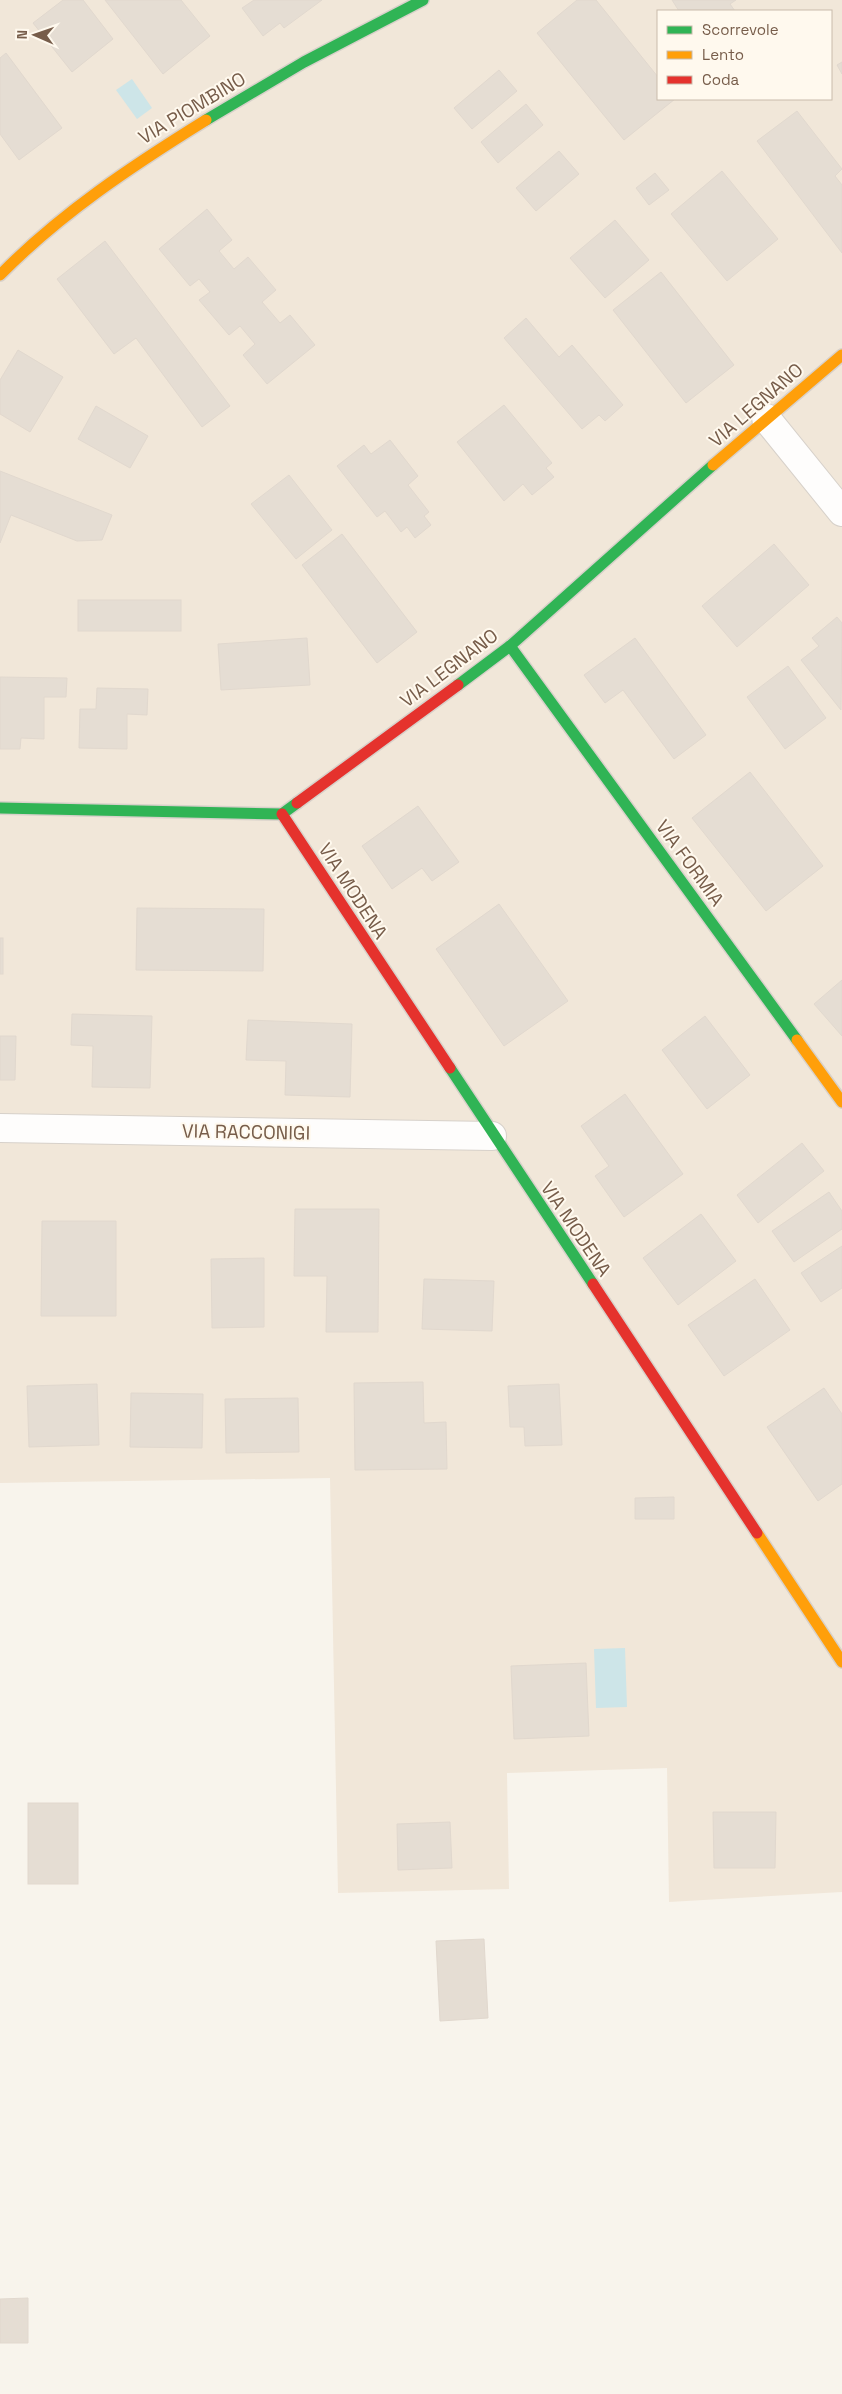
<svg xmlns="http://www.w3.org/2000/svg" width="842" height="2394" viewBox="0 0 842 2394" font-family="'Space Grotesk',sans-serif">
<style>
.residential{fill:#f1e7d9;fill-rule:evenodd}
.water{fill:#cde5e8}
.building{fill:#e5ddd3;stroke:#e1d8ce}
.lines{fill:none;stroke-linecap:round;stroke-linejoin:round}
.street-casing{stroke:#d7d1ca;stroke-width:30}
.fast-casing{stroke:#d8d1ca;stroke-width:14}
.slow-casing{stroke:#d8d1ca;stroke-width:14}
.jam-casing{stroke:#d8d1ca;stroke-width:14}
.street{stroke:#fefdfc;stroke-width:28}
.fast{stroke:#30b455;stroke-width:11}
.slow{stroke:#ff9f0a;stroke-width:11}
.jam{stroke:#e5322d;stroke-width:11}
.labels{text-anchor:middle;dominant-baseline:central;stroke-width:4;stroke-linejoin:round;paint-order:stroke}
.street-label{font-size:19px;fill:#775d4a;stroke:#fff9ee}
</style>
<rect width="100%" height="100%" fill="#f8f4ec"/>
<!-- residential -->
<path class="residential" d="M 0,0 L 842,0 L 842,1892 L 669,1902 L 667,1768 L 507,1773 L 509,1889 L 338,1893 L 330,1478 L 0,1483 ZM 658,11 L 831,11 L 831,99 L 658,99 Z"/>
<!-- water -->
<g class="water">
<path d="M 132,79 L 152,108 L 137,119 L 116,90 Z"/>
<path d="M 625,1648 L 627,1707 L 596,1708 L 594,1649 Z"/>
</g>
<!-- building -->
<g class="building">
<path d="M 63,0 L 83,0 L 113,39 L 72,72 L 33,23 Z"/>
<path d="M 105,0 L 181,0 L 210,36 L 163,74 Z"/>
<path d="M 254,0 L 322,0 L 284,28 L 280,23 L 263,36 L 242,8 Z"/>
<path d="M 577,0 L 596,0 L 658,77 L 658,99 L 675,99 L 624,140 L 537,33 Z"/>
<path d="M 672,0 L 736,0 L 730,4 L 735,11 L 679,11 Z"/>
<path d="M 6,53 L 62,128 L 19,160 L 0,134 L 0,58 Z"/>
<path d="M 842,62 L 842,74 L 837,65 Z"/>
<path d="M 499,70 L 517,91 L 472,129 L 454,108 Z"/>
<path d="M 526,104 L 543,125 L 498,163 L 481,142 Z"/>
<path d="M 797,111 L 842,169 L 835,176 L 842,185 L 842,253 L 757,141 Z"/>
<path d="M 559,151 L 579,174 L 536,211 L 516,188 Z"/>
<path d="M 722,171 L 778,239 L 727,281 L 671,214 Z"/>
<path d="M 655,173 L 669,190 L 649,205 L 636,188 Z"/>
<path d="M 207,209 L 232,240 L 219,251 L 234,269 L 248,257 L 276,290 L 262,302 L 280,323 L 290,315 L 315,345 L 267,384 L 243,355 L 255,344 L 240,326 L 229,335 L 199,300 L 210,292 L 199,279 L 190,286 L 159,249 Z"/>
<path d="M 615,220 L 649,260 L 605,298 L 570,258 Z"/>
<path d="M 105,241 L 230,406 L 202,427 L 136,338 L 114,354 L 57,279 Z"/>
<path d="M 661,272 L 734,365 L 686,403 L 613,310 Z"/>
<path d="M 526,318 L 559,357 L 572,345 L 623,405 L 605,421 L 599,415 L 582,429 L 504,338 Z"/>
<path d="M 18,350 L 63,377 L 30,432 L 0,414 L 0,380 Z"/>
<path d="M 504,405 L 552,463 L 546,468 L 554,477 L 532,495 L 523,484 L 504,501 L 457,442 Z"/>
<path d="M 96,406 L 148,436 L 130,468 L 78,439 Z"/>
<path d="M 390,440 L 418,476 L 408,485 L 429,512 L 424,516 L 431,525 L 415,538 L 407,527 L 401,532 L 385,511 L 377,517 L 337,466 L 364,445 L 371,454 Z"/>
<path d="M 0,471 L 112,515 L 102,540 L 77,541 L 11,515 L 0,543 Z"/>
<path d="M 289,475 L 332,530 L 296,559 L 251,504 Z"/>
<path d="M 342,534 L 417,632 L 377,663 L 302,565 Z"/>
<path d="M 774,544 L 809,585 L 737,647 L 702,606 Z"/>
<rect x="78" y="600" width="103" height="31"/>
<path d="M 837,617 L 842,623 L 841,710 L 801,660 L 819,646 L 812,638 Z"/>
<path d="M 307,638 L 310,685 L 221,690 L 218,644 Z"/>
<path d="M 635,638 L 706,735 L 674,759 L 623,690 L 605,703 L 584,675 Z"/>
<path d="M 788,666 L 826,718 L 785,749 L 747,697 Z"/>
<path d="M 0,677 L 67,678 L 66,697 L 44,697 L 44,739 L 21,738 L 20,749 L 0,749 Z"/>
<path d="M 97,688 L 148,689 L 147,715 L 127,714 L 127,749 L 79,748 L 80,709 L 96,709 Z"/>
<path d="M 750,772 L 823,866 L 766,911 L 692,818 Z"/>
<path d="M 418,806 L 459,862 L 432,881 L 422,868 L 392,889 L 362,846 Z"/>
<path d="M 499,904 L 568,1001 L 504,1046 L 436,949 Z"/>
<path d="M 137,908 L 264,909 L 263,971 L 136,970 Z"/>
<rect x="0" y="938" width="3" height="36"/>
<path d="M 842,980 L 842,1036 L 814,1004 Z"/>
<path d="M 72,1014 L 152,1016 L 150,1088 L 92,1087 L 93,1046 L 71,1045 Z"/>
<path d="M 705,1016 L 750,1075 L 707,1109 L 662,1050 Z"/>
<path d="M 248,1020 L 352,1024 L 350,1097 L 285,1095 L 286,1061 L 246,1060 Z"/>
<path d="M 0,1036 L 16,1036 L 15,1080 L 0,1080 Z"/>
<path d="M 625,1094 L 683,1174 L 624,1217 L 595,1176 L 609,1166 L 581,1126 Z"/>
<path d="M 802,1143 L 824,1171 L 758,1223 L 737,1195 Z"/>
<path d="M 829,1192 L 842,1211 L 842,1229 L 794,1262 L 772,1231 Z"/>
<path d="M 295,1209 L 379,1209 L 378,1332 L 326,1332 L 327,1276 L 294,1276 Z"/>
<path d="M 701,1214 L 736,1261 L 678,1305 L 643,1258 Z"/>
<path d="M 42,1221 L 116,1221 L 116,1316 L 41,1316 Z"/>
<path d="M 842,1246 L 842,1288 L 821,1302 L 801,1273 Z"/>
<path d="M 264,1258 L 264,1327 L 212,1328 L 211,1259 Z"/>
<path d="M 424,1279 L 494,1281 L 492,1331 L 422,1329 Z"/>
<path d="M 755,1279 L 790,1330 L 724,1376 L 688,1325 Z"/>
<path d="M 423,1382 L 424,1423 L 446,1422 L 447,1469 L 355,1470 L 354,1383 Z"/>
<path d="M 97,1384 L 99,1445 L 29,1447 L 27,1386 Z"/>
<path d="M 559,1384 L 562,1445 L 525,1446 L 524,1427 L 510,1427 L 508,1386 Z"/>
<path d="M 824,1388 L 842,1414 L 842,1484 L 818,1501 L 767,1427 Z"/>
<path d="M 131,1393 L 203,1394 L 202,1448 L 130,1447 Z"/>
<path d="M 298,1398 L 299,1452 L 226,1453 L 225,1399 Z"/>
<path d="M 674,1497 L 674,1519 L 635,1519 L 635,1498 Z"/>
<path d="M 586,1663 L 589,1736 L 514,1739 L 511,1666 Z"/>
<rect x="28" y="1803" width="50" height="81"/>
<path d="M 713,1812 L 776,1812 L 775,1868 L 714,1868 Z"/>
<path d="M 450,1822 L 452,1868 L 398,1870 L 397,1824 Z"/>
<path d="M 484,1939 L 488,2018 L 440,2021 L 436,1941 Z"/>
<path d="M 28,2298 L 28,2343 L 0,2343 L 0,2299 Z"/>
</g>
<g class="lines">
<defs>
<g id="street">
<path d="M 766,418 L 842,512"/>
<path d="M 0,1128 L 492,1136"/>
</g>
<g id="fast">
<path d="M 206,120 L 304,62 L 423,0"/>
<path d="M 510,646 L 797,1040"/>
<path d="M 458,685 L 510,646 L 713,465"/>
<path d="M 0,808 L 282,814 L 297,803"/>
<path d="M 450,1068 L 593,1284"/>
</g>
<g id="slow">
<path d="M 0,275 C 61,213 132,166 206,120"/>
<path d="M 713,465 L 842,355"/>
<path d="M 797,1040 L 842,1102"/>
<path d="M 757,1533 L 842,1662"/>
</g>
<g id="jam">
<path d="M 297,803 L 458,685"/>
<path d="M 282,814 L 450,1068"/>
<path d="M 593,1284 L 757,1533"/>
</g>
</defs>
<!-- street casing -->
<use href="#street" class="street-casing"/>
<!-- fast casing -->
<use href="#fast" class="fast-casing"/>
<!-- slow casing -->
<use href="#slow" class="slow-casing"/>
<!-- jam casing -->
<use href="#jam" class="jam-casing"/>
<!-- street -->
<use href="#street" class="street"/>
<!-- fast -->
<use href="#fast" class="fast"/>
<!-- slow -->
<use href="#slow" class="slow"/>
<!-- jam -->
<use href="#jam" class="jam"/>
</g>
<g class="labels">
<!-- street labels -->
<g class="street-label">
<text transform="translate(192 108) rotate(-31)">VIA PIOMBINO</text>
<text transform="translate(756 405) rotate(-41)">VIA LEGNANO</text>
<text transform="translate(449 668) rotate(-37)">VIA LEGNANO</text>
<text transform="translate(690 863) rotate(54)">VIA FORMIA</text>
<text transform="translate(353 891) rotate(57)">VIA MODENA</text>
<text transform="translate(246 1132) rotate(1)">VIA RACCONIGI</text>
<text transform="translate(576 1229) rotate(56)">VIA MODENA</text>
</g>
</g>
<!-- legend -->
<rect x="657" y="10" width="175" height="90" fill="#fff9ee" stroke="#c9bbac"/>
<rect x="667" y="26" width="25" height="8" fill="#30b455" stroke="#c9bbac"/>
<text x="702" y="35" font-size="15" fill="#775d4a">Scorrevole</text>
<rect x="667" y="51" width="25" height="8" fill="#ff9f0a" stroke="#c9bbac"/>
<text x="702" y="60" font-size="15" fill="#775d4a">Lento</text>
<rect x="667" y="76" width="25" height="8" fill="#e5322d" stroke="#c9bbac"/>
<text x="702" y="85" font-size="15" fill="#775d4a">Coda</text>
<!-- north arrow -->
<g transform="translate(35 35) rotate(272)" stroke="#fff9ee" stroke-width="4" paint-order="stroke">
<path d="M0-4L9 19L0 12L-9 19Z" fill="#775d4a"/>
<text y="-8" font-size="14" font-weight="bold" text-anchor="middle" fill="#775d4a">N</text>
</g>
</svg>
